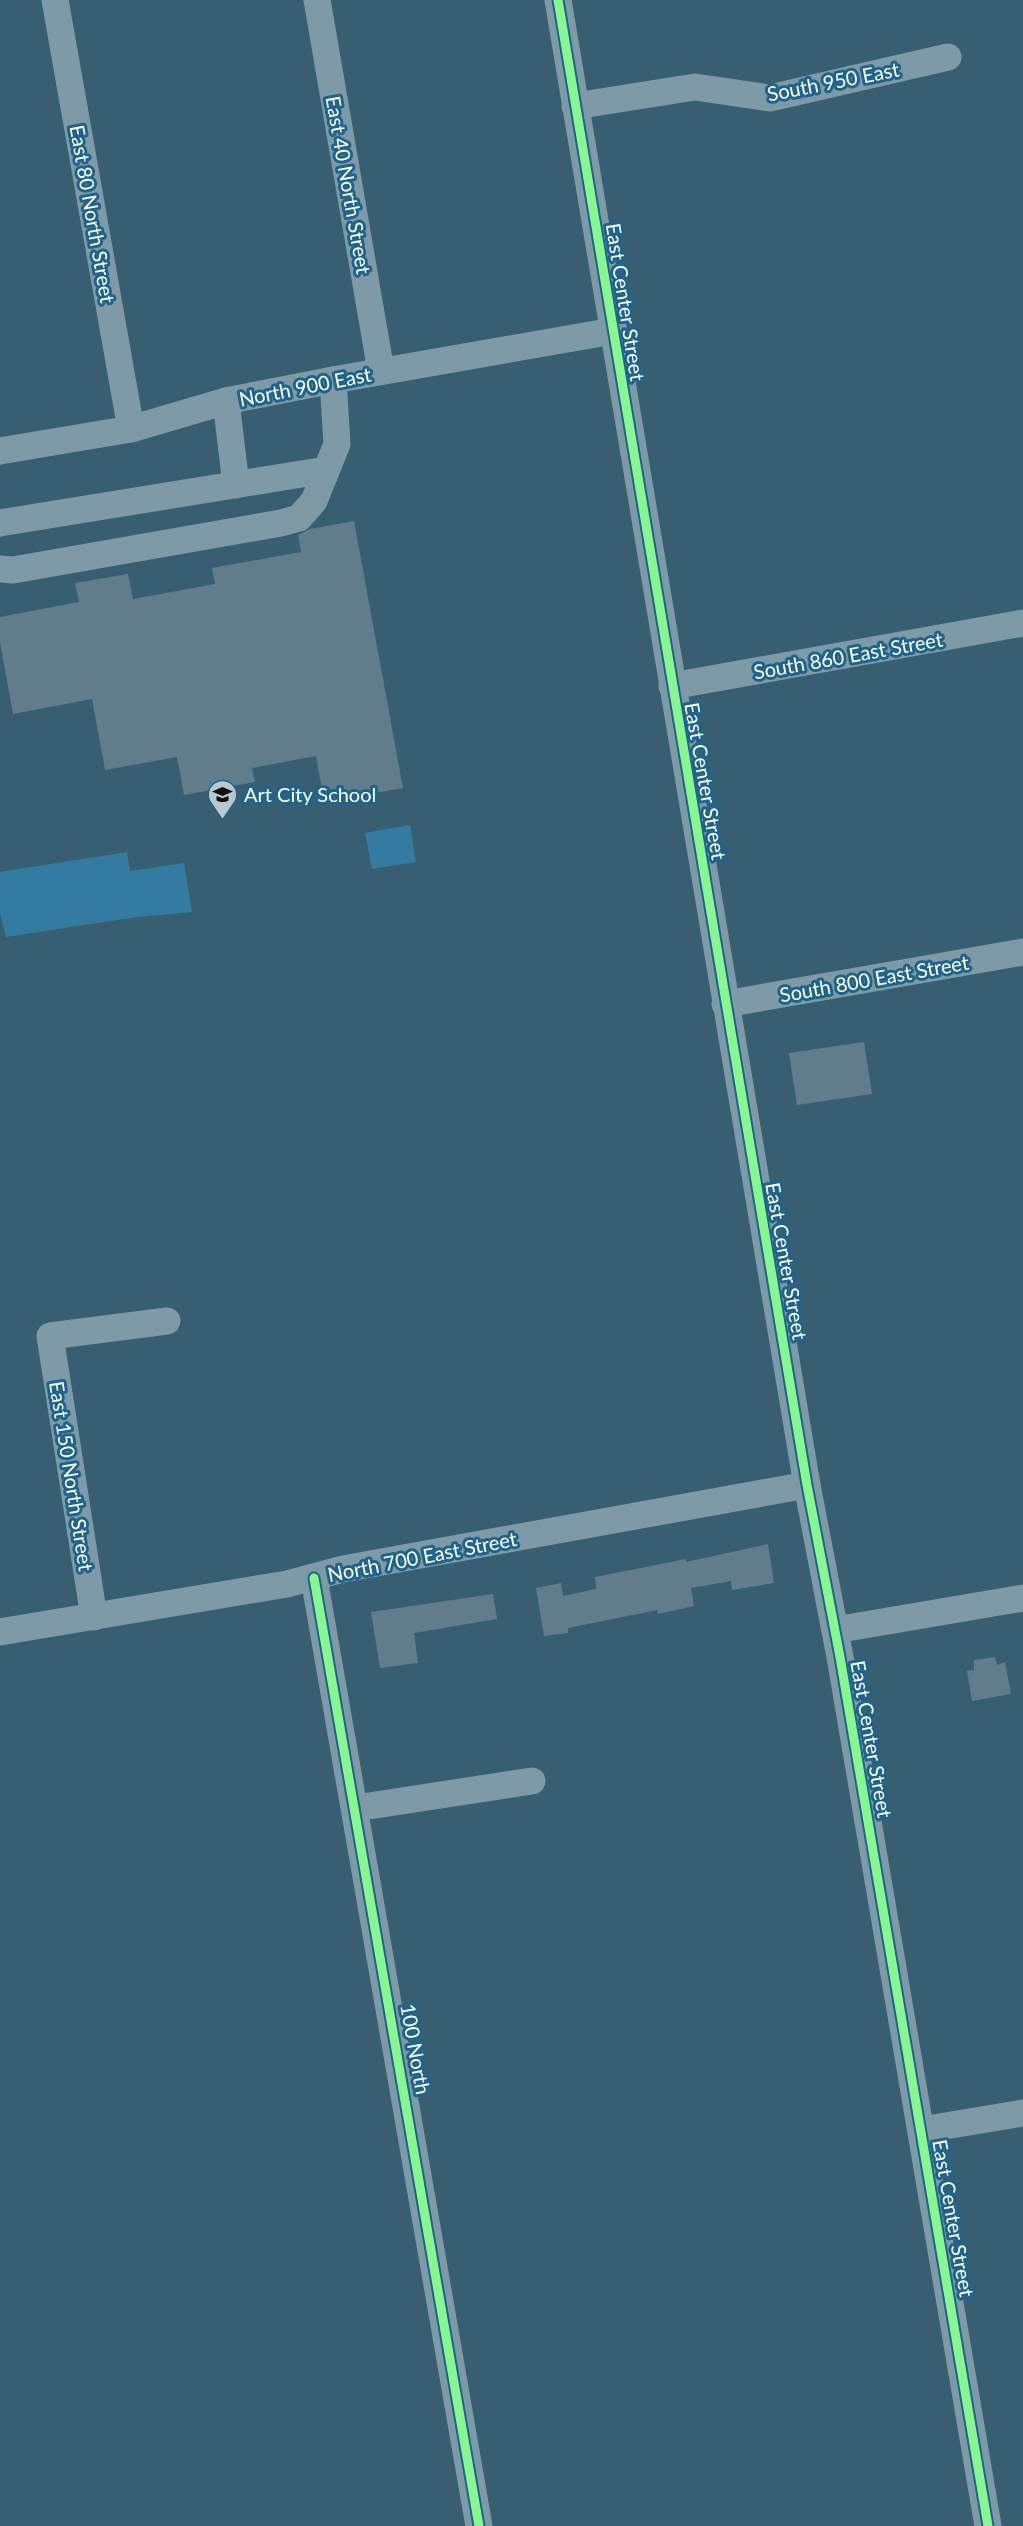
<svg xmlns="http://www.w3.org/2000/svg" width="1023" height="2526" viewBox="0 0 1023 2526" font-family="Lato,sans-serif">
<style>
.green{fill:#347ba1}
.building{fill:#617d8c}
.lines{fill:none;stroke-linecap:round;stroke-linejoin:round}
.minor{stroke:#7f9aa7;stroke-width:27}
.cycleway-casing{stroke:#1f658b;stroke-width:13}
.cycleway{stroke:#87f88f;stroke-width:9}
.labels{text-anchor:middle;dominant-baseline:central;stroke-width:6;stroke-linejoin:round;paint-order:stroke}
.street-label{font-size:20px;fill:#fff;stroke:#1f658b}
.poi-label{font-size:20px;fill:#fff;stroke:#1f658b;text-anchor:start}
</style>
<rect width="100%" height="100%" fill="#385e72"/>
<!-- green -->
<g class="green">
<path d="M 410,825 L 416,862 L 372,869 L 365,833 Z"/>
<path d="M 127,852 L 130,871 L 184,863 L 192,912 L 137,917 L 6,937 L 0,912 L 0,872 Z"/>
</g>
<!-- building -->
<g class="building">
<path d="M 354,521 L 403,788 L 324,802 L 316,756 L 252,768 L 255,782 L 184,795 L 177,757 L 105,770 L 92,699 L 13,714 L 0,642 L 0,617 L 79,602 L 75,583 L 128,574 L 133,599 L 215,584 L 212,568 L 301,552 L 298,535 L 310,529 Z"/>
<path d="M 864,1042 L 872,1094 L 797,1105 L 789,1053 Z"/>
<path d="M 768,1544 L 774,1583 L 732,1590 L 731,1581 L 691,1588 L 694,1606 L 658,1614 L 657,1610 L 568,1628 L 568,1633 L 544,1636 L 536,1588 L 561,1583 L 563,1596 L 596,1589 L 595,1577 L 686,1559 L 686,1562 Z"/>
<path d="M 493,1594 L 497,1619 L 414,1633 L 418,1663 L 380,1668 L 371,1612 Z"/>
<path d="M 995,1657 L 997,1665 L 1005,1662 L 1011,1694 L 972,1701 L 967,1671 L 974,1670 L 974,1660 Z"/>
</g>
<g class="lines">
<!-- minor -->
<g class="minor">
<path d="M 55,0 L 131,429"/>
<path d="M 317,0 L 381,371"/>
<path d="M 558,0 L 807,1485 L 840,1657 L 988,2526"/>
<path d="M 575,106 L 695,87 L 770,98 L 948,57"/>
<path d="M 226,401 L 236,485"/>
<path d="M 0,451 L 131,429 L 226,401 L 333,380 L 613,331"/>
<path d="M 0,523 L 326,470"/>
<path d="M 0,569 L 13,570 L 281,523 L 299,518 L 314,501 L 337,444 L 333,380"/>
<path d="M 672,686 L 1023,623"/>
<path d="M 725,1004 L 1023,952"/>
<path d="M 314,1578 L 479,2526"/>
<path d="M 94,1617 L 50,1336 L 167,1321"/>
<path d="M 835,1630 L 1023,1598"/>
<path d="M 0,1632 L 287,1584 L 343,1569 L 807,1485"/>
<path d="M 356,1808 L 532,1781"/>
<path d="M 921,2130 L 1023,2113"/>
</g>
<defs>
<g id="cycleway">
<path d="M 558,0 L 807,1485 L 840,1657 L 988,2526"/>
<path d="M 314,1578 L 479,2526"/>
</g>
</defs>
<!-- cycleway casing -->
<use href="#cycleway" class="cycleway-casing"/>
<!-- cycleway -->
<use href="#cycleway" class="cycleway"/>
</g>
<!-- icons -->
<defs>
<symbol id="school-pin" viewBox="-11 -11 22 30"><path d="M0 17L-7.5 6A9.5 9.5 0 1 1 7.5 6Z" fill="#b9c7ce" stroke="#1f658b"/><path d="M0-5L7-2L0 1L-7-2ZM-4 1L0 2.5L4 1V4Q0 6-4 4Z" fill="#111"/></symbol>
</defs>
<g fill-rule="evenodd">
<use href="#school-pin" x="206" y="778" width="33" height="45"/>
</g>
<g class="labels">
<!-- street labels -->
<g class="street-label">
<text transform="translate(833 81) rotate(-11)">South 950 East</text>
<text transform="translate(349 185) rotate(80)">East 40 North Street</text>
<text transform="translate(93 214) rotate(80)">East 80 North Street</text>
<text transform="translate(626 302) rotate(81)">East Center Street</text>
<text transform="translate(305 386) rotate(-11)">North 900 East</text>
<text transform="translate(848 655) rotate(-10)">South 860 East Street</text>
<text transform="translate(706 781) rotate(80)">East Center Street</text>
<text transform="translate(874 978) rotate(-10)">South 800 East Street</text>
<text transform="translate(787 1261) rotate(80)">East Center Street</text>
<text transform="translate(72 1476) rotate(81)">East 150 North Street</text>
<text transform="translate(422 1556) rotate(-11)">North 700 East Street</text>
<text transform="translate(872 1739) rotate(80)">East Center Street</text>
<text transform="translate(416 2049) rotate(80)">100 North</text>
<text transform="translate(954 2218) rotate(80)">East Center Street</text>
</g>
<!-- poi labels -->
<g class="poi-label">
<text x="244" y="794">Art City School</text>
</g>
</g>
</svg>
